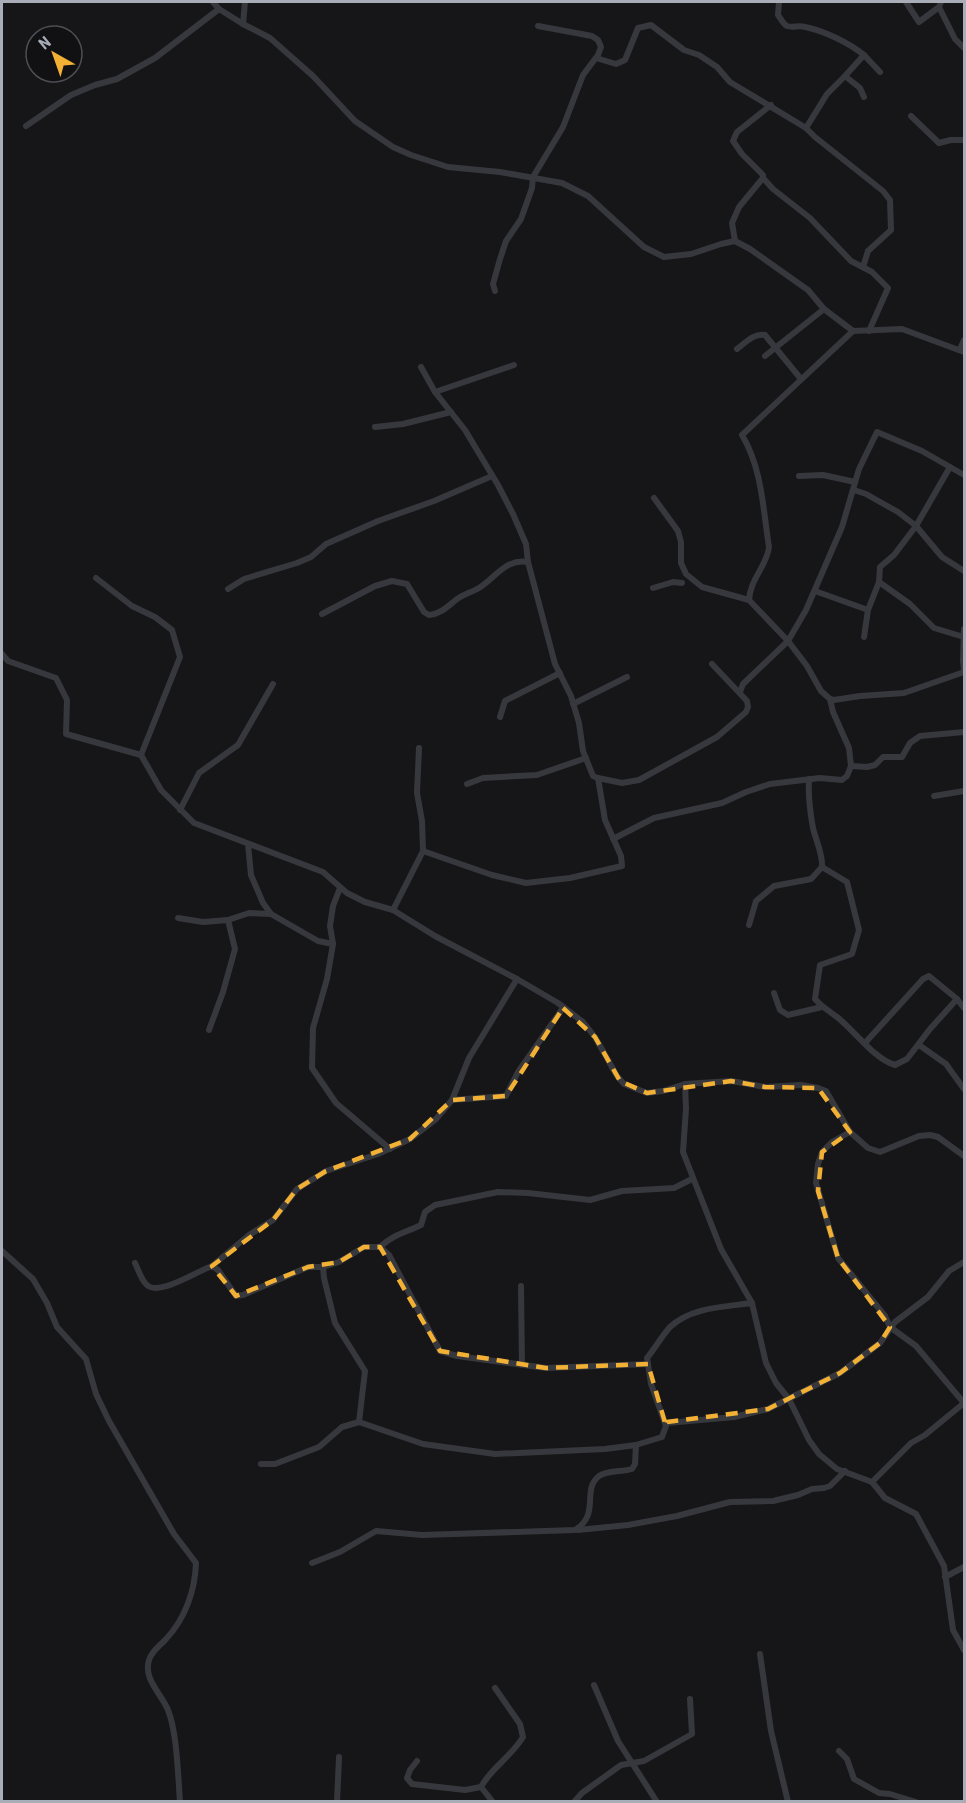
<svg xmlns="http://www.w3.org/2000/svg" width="966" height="1803" viewBox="0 0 966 1803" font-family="'Roboto Condensed',sans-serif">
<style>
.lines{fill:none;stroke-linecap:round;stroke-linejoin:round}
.minor{stroke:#37383d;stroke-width:6}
.marked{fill:none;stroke:#f2b134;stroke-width:4.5;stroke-dasharray:12 8;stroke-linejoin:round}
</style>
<rect width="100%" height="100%" fill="#161618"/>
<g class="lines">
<!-- minor -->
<g class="minor">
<path d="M 213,2 L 219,9 L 243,24 L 270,38 L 313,76 L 355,121 L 393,147 L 411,155 L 448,167 L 500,172 L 562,183 L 588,196 L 644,247 L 664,257 L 691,254 L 721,244 L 735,241 L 750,249 L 808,290 L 824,309 L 853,331 L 902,329 L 964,352"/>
<path d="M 779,2 L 778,15 C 781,19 783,24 787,26 C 793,28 799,25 805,27 C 825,31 849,43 864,55 L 845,76 L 860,88 L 864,97"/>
<path d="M 906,2 L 919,22 L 939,7 L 941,2"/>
<path d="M 939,7 L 955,39 L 964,48"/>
<path d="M 243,24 L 245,2"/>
<path d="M 864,55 L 880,72"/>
<path d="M 596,58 L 616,64 L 625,60 L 638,28 L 651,25 L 684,50 L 699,55 L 717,67 L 730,82 L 806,128 L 815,137 L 883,191 L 890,200 L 891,230 L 868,251 L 863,267"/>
<path d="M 911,116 L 939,143 L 951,140 L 964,140"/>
<path d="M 26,126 L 71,95 L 95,85 L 117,79 L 155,58 L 219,9"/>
<path d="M 806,128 L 827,94 L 845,76"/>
<path d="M 763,178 L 773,189 L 810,218 L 851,261 L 872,272 L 888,288 L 869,331"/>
<path d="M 735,241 L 732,223 L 739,207 L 763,178 L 763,175 L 742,154 L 733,141 L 737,132 L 771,105"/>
<path d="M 495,291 L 493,284 L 500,259 L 506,241 L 521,219 L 532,188 L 533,177 L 563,127 L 583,75 L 598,55 L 601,47 L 598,40 L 592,36 L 538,26"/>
<path d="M 737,349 C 745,343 754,333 765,335 L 801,379"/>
<path d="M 960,349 L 964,340"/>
<path d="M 765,356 L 824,309"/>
<path d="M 421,367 L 435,392 L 465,430 L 498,485 L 513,514 L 526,544 L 528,562 L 555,664 L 571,696 L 579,723 L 583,751 L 593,776 L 598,778 L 622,783 L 639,780 L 717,737 L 746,712 L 748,707 L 747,701 L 712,664"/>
<path d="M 435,392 L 514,365"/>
<path d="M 375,427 L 403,424 L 451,412"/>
<path d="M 799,476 L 823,475 L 855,482"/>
<path d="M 854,490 L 866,494 L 898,512 L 916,526 L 942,557 L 964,571"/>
<path d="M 96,578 L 132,606 L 155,617 L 172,630 L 180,657 L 141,755"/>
<path d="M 879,582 L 910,604 L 934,628 L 964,637"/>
<path d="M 653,588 L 673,582 L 682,583"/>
<path d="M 228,589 L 244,579 L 297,563 L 311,557 L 326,544 L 378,521 L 434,501 L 492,476"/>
<path d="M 815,591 L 868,610"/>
<path d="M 749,600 C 750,579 767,566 769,547 C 763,509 762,468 742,435 L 853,331"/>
<path d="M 322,614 L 375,586 L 392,581 L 407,584 L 424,612 L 429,615 C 441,614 448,606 457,599 C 464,594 472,592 479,588 C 495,578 506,558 528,562"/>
<path d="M 964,629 L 963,661 L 964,670"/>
<path d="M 864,637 L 868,610 L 879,582 L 880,567 L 894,555 L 916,526 L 950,467"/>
<path d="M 2,654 L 8,661 L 56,678 L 67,700 L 66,734 L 141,755 L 161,790 L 194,823 L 323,872 L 347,893 L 365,902 L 393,910 L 435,936 L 517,979 L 558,1003 L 583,1022 L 595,1037 L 617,1076 L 624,1084 L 647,1093 L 663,1091 L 685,1084 L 731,1081 L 765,1087 L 801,1085 L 818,1088 L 826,1091 L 850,1132 L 868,1148 L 880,1152 L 919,1136 L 930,1135 L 938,1137 L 964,1156"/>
<path d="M 740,692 L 743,684 L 788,641 L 806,610 L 842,527 L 859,469 L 877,432 L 922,451 L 964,475"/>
<path d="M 830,699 L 834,700 L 860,696 L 904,693 L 964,672"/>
<path d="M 573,704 L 627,677"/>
<path d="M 500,717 L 505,701 L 560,673"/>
<path d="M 851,766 L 867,767 L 875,765 L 883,757 L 902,757 L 910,743 L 920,736 L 964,732"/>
<path d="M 467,784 L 483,778 L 537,775 L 586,758"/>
<path d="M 934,796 L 964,791"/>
<path d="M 180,810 L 199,773 L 238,745 L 273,684"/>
<path d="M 613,839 L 654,818 L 722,803 L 746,792 L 770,784 L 820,778 L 842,780 L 847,776 L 851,766 L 849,748 L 833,712 L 830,699 L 821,691 L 807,666 L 788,641 L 749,600 L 702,587 L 686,574 L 681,563 L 681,542 L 678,531 L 654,498"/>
<path d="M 248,844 L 251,875 L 263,903 L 271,914 L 318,941 L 333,944"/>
<path d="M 423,851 L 492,875 L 526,883 L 570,878 L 622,866 L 621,856 L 605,820 L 598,778"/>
<path d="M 822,867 L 847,882 L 859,930 L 852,954 L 820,965 L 815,999 C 822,1007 829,1011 837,1017 C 855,1031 874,1059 895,1065 L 907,1059 L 930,1029 L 957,999 L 964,1008"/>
<path d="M 340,888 L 333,906 L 330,926 L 333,944 L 327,979 L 313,1028 L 312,1068 L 336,1103 L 390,1149"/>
<path d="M 393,910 L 423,851 L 422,821 L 417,793 L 419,748"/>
<path d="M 178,918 L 203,922 L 228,920 L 249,913 L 271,914"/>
<path d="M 749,925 L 756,901 L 774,886 L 811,879 L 822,867 C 823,854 816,841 813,828 C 810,812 808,796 809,779"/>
<path d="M 774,993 L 780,1010 L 788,1015 L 822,1007"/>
<path d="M 209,1030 L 223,992 L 235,949 L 228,920"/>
<path d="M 865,1043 L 923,979 L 929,976 L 957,999"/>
<path d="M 919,1045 L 946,1064 L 964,1089"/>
<path d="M 685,1084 L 686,1109 L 683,1152 L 721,1249 L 752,1303 L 766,1363 L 776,1383 L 789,1399 L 809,1440 L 819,1454 L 837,1469 L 872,1482 L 885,1498 L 916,1514 L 944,1566 L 953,1630 L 964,1650"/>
<path d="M 452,1100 L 469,1058 L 517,979"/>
<path d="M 850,1132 L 832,1142 L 822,1152 L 818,1164 L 816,1183 L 838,1258 L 885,1316 L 890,1327 L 916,1346 L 964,1403 L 925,1435 L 911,1443 L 872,1482"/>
<path d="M 380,1247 C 394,1234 405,1233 421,1225 L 425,1212 L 435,1205 L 498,1192 L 528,1193 L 590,1200 L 622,1191 L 674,1188 L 692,1179"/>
<path d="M 2,1251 L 33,1279 L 47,1303 L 57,1327 L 86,1359 L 96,1394 L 109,1421 L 174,1534 L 196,1563 C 195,1591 185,1619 166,1639 C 160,1646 152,1650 149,1660 C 143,1679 161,1693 168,1710 C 177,1732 178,1776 180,1802"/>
<path d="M 135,1263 C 138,1269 141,1279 146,1284 C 157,1298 197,1271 212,1266 L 218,1270 L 236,1296 L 243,1295 L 308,1267 L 323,1267 L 339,1262 L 364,1247 L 380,1247 L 389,1255 L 440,1351 L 457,1356 L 546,1368 L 648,1364"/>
<path d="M 212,1266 L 249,1235 L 273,1220 L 297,1189 L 326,1171 L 378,1154 L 410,1139 L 436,1119 L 452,1100 L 506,1096 L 518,1072 L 563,1008"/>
<path d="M 323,1267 L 324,1278 L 335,1323 L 365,1371 L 359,1422"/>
<path d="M 521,1286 L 522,1365"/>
<path d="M 666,1426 L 651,1384 L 647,1358 C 655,1348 662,1336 670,1327 C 691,1307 724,1307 752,1303"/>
<path d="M 261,1464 L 275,1464 L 319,1447 L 342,1427 L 359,1422 L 423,1444 L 495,1454 L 605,1449 L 636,1445 L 662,1437 L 667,1423 L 734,1417 L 768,1409 L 840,1373 L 880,1343 L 895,1322 L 928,1297 L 949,1271 L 964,1262"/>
<path d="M 578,1530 L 628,1525 L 677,1516 L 730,1502 L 773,1501 L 798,1495 L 812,1489 L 824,1488 L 830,1486 L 845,1471"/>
<path d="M 312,1563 L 340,1552 L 376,1531 L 422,1535 L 575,1530 C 601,1514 581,1490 599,1476 C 608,1470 622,1472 632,1469 L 635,1464 L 636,1445"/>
<path d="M 945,1577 L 964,1567"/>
<path d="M 760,1654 L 771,1731 L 788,1802"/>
<path d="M 594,1685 L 618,1741 L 657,1802"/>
<path d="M 839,1751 L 847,1759 L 854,1779 L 879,1793 L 890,1794 L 916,1802"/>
<path d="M 417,1761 L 410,1770 L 407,1778 L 412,1784 L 465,1790 L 481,1787"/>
<path d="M 337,1802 L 339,1757"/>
<path d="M 493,1802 L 481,1787 C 491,1768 511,1757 523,1737 L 520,1724 L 495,1688"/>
<path d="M 574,1802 L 582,1793 L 621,1765 L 644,1761 L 692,1734 L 690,1699"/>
</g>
</g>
<!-- marked area -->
<path class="marked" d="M 563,1008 L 595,1037 L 620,1081 L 647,1093 L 731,1081 L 765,1087 L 818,1088 L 850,1132 L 822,1152 L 818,1191 L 838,1258 L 890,1327 L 880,1343 L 840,1373 L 768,1409 L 667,1422 L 666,1426 L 648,1364 L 546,1368 L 440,1351 L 380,1247 L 364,1247 L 339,1262 L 308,1267 L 236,1296 L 212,1266 L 273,1220 L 297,1189 L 326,1171 L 410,1139 L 452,1100 L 506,1096 Z"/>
<!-- border -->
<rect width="966" height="1803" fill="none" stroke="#a8adb8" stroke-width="6"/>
<!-- north arrow -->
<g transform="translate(54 54) rotate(320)"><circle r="28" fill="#111113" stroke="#4d4f55" stroke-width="1.5"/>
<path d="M0-4.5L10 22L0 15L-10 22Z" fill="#f2b134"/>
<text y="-9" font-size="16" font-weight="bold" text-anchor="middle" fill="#a8adb8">N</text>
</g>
</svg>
